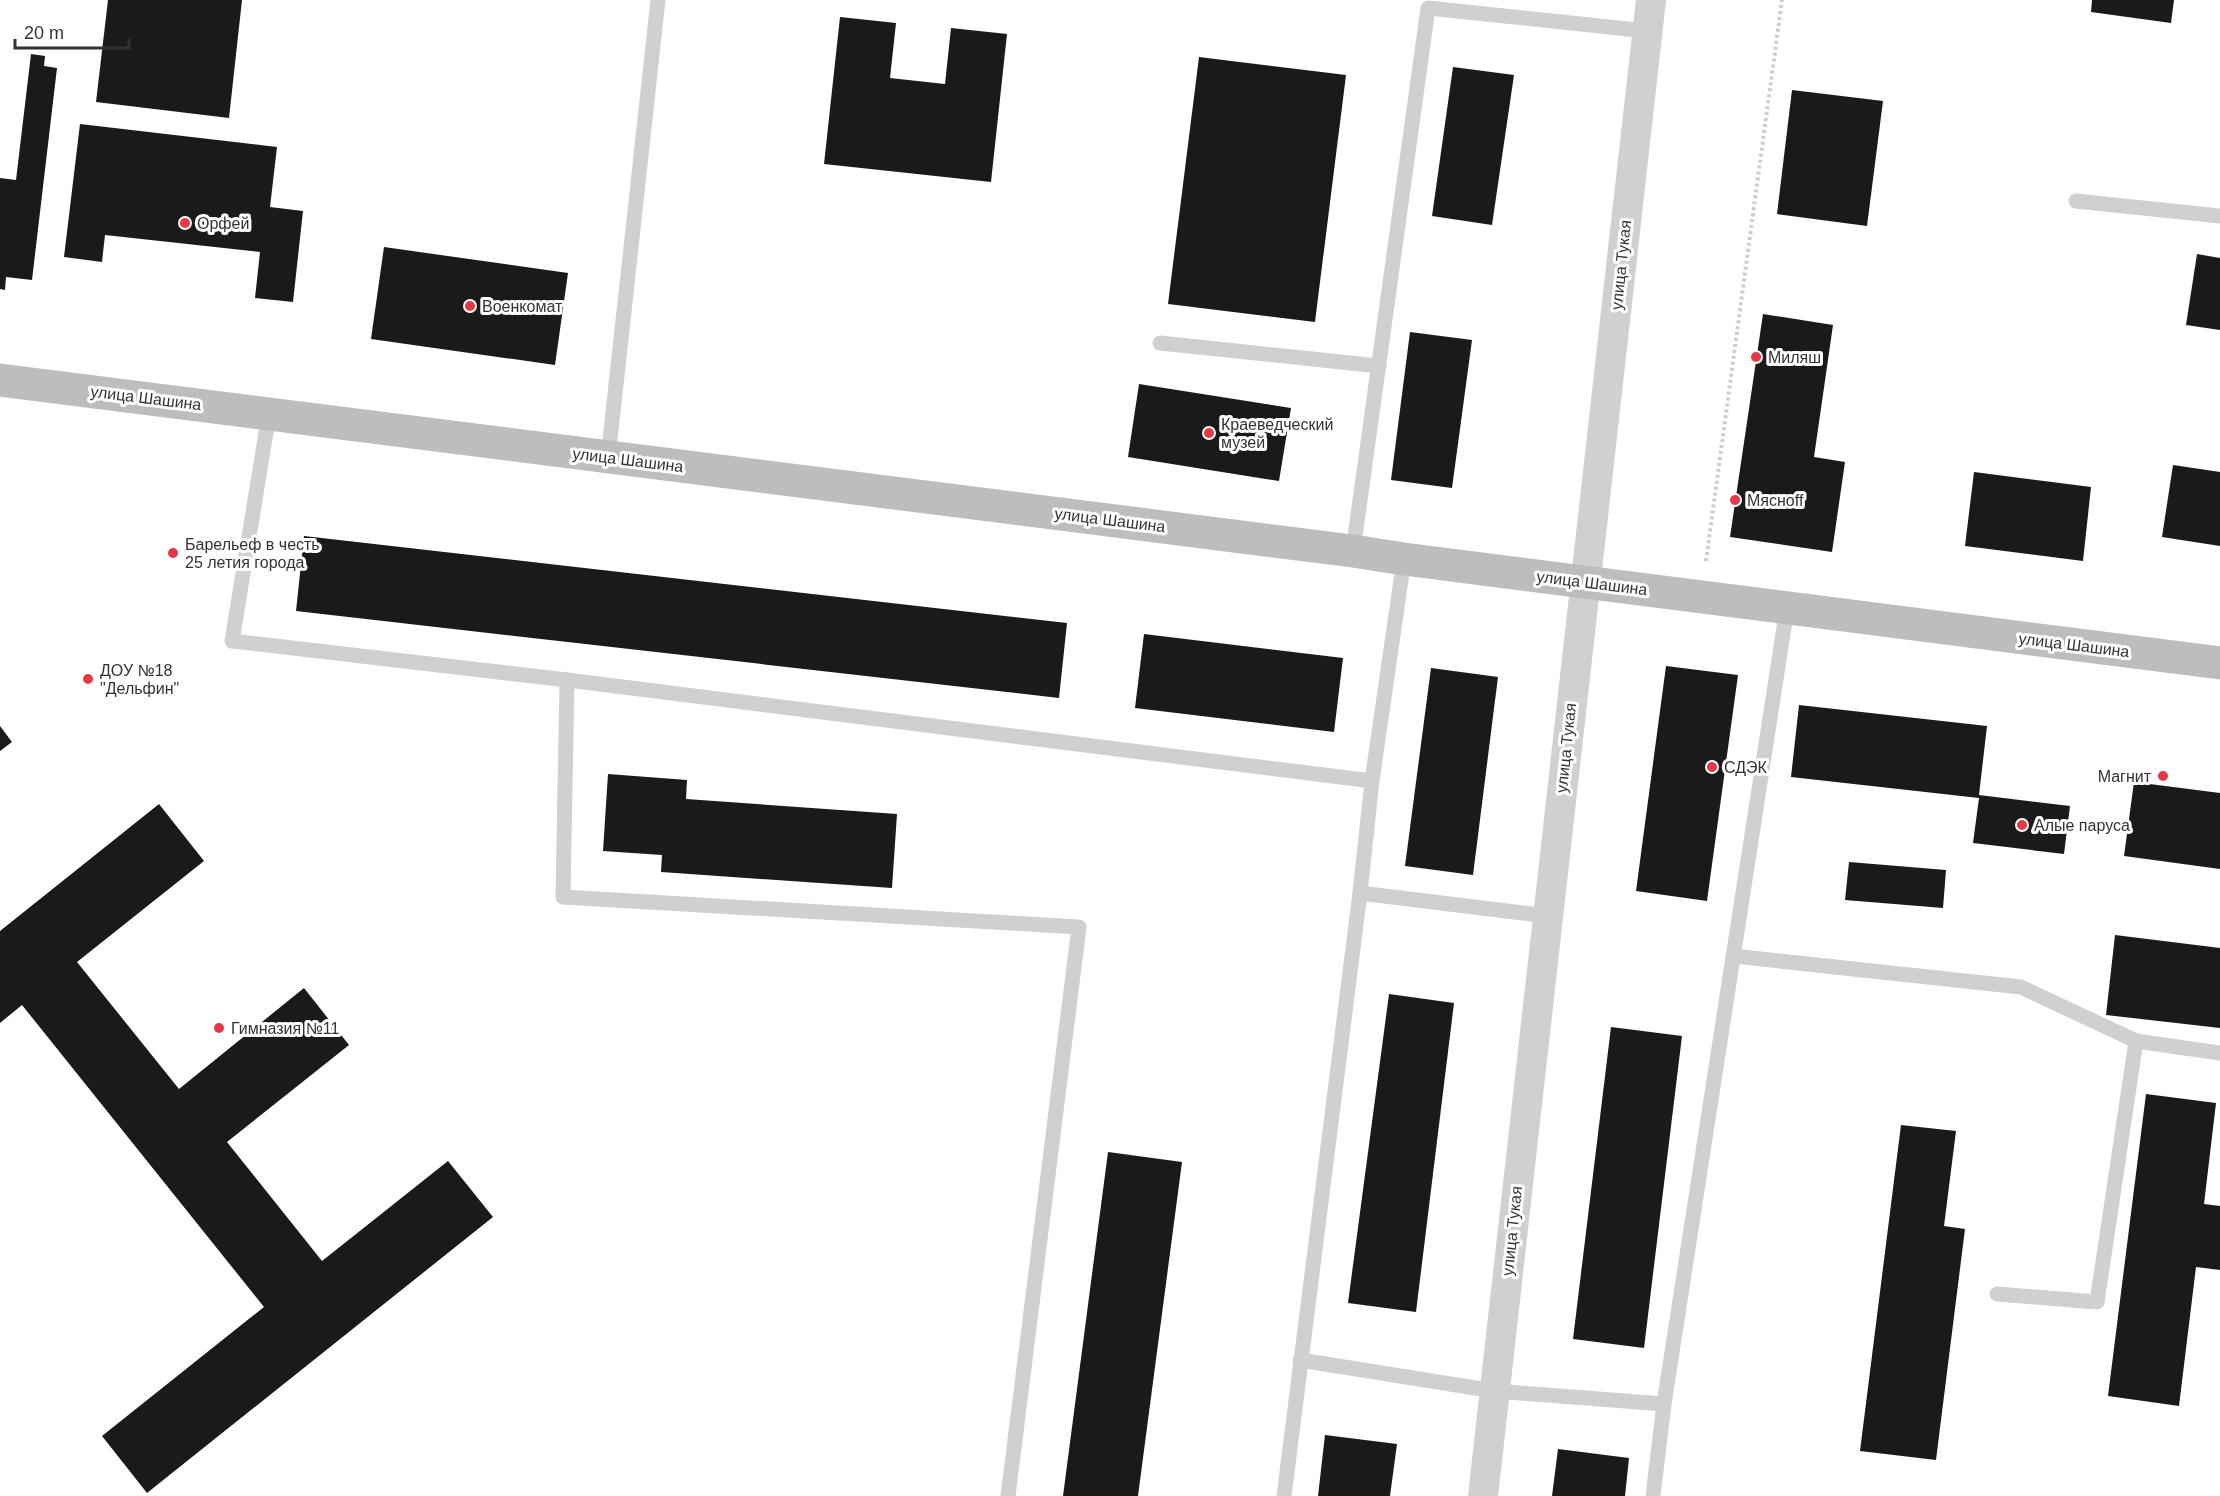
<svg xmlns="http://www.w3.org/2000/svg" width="2220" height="1496" viewBox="0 0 2220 1496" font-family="Helvetica,sans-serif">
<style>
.building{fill:#1a1a1a}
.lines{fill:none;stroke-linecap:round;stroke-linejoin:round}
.path{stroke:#cdcdcd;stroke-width:4;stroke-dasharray:3 3;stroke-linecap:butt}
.service{stroke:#d0d0d0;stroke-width:15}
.minor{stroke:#d0d0d0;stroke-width:30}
.secondary{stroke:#bdbdbd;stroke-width:33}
.poi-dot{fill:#e63946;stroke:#fff;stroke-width:2}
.labels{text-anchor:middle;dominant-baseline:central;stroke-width:6;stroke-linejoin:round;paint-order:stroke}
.poi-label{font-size:16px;fill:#333;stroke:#fff;text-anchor:start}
.street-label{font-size:16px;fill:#333;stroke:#fff}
</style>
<rect width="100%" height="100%" fill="#fff"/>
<!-- building -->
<g class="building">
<path d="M 108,0 L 242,0 L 229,118 L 96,102 Z"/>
<path d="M 2092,0 L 2174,0 L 2171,23 L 2091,12 Z"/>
<path d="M 840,17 L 896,23 L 890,78 L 945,84 L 951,28 L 1007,34 L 991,182 L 824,164 Z"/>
<path d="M 31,54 L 45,56 L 44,66 L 57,68 L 32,280 L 6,277 L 5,290 L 0,289 L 0,178 L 16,180 Z"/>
<path d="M 1199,57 L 1346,75 L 1315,322 L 1168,304 Z"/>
<path d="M 1453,67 L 1514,75 L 1492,225 L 1432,216 Z"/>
<path d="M 1792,90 L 1883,101 L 1867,226 L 1777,214 Z"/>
<path d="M 80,124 L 277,147 L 270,207 L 303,211 L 293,302 L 255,298 L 260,252 L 105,235 L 102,262 L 64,257 Z"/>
<path d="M 384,247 L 568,273 L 555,365 L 371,339 Z"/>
<path d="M 2197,254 L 2220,258 L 2220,330 L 2186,325 Z"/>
<path d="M 1763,314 L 1833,325 L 1814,457 L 1845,462 L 1832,552 L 1730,537 Z"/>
<path d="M 1410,332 L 1472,340 L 1452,488 L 1391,480 Z"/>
<path d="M 1139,384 L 1291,408 L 1279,481 L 1128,457 Z"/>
<path d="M 2173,465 L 2220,472 L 2220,546 L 2162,537 Z"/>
<path d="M 1974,472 L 2091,487 L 2083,561 L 1965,546 Z"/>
<path d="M 304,536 L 1067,623 L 1059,698 L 296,611 Z"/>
<path d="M 1144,634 L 1343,658 L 1334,732 L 1135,708 Z"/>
<path d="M 1666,666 L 1738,675 L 1707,901 L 1636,891 Z"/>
<path d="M 1431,668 L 1498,677 L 1473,875 L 1405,866 Z"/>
<path d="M 1799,705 L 1987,726 L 1979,795 L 2070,806 L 2064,854 L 1973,843 L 1979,798 L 1791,777 Z"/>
<path d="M 0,726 L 12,742 L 0,751 Z"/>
<path d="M 608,774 L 687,780 L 686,799 L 897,814 L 892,888 L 661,872 L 662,855 L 603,851 Z"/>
<path d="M 2134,782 L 2220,793 L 2220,869 L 2124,856 Z"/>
<path d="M 159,804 L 204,861 L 77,962 L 179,1089 L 304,988 L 349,1045 L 227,1142 L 322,1261 L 448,1161 L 493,1217 L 147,1493 L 102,1436 L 264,1307 L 22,1005 L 0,1023 L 0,931 Z"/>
<path d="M 1849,862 L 1946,870 L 1943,908 L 1845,900 Z"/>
<path d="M 2115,935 L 2220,948 L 2220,1028 L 2106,1015 Z"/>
<path d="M 1389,994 L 1454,1003 L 1416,1312 L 1348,1303 Z"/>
<path d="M 1611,1027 L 1682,1036 L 1644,1348 L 1573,1339 Z"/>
<path d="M 2146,1094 L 2216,1103 L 2204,1204 L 2220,1206 L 2220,1270 L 2196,1267 L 2179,1406 L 2108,1396 Z"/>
<path d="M 1901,1125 L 1956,1131 L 1944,1226 L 1965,1229 L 1936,1460 L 1860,1451 Z"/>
<path d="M 1108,1152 L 1182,1162 L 1138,1496 L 1063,1496 Z"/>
<path d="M 1325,1435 L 1397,1444 L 1390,1496 L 1318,1496 Z"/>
<path d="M 1558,1449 L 1629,1458 L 1625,1496 L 1552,1496 Z"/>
</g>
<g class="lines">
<!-- path -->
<path class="path" d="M 1706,561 L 1782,0"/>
<!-- service -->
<g class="service">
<path d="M 2076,201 L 2220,216"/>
<path d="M 1160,343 L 1379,366"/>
<path d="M 269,414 L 232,641 L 567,680 L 1372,781"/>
<path d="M 608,458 L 658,0"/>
<path d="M 1353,551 L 1428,8 L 1647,31"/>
<path d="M 567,680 L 563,897 L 1079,927 L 1008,1496"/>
<path d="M 1360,893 L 1547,916"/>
<path d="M 1733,956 L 2021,987 L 2136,1041 L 2097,1302 L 1997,1294"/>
<path d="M 2136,1041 L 2220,1053"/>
<path d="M 1300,1360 L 1494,1391 L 1664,1404"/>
<path d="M 1284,1496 L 1360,893 L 1372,781 L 1404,559"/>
<path d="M 1653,1496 L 1664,1404 L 1787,608"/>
</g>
<!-- minor -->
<path class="minor" d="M 1483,1496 L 1651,0"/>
<!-- secondary -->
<path class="secondary" d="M 0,380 L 1353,551 L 1404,559 L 2220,663"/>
</g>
<!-- markers -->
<g class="poi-dot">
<circle cx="185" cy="223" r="6"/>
<circle cx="470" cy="306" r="6"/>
<circle cx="1756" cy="357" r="6"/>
<circle cx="1209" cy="433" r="6"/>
<circle cx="1735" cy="500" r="6"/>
<circle cx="173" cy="553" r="6"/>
<circle cx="88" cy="679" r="6"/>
<circle cx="1712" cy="767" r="6"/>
<circle cx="2163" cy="776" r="6"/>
<circle cx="2022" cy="825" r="6"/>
<circle cx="219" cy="1028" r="6"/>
</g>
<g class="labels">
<!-- poi labels -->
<g class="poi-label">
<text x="197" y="223">Орфей</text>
<text x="482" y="306">Военкомат</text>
<text x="1768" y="357">Миляш</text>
<text x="1221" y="424">Краеведческий<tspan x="1221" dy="18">музей</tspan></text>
<text x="1747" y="500">Мясноff</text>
<text x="185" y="544">Барельеф в честь<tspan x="185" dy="18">25 летия города</tspan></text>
<text x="100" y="670">ДОУ №18<tspan x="100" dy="18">"Дельфин"</tspan></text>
<text x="1724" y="767">СДЭК</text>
<text x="2151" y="776" text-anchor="end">Магнит</text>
<text x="2034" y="825">Алые паруса</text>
<text x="231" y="1028">Гимназия №11</text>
</g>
<!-- street labels -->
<g class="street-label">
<text transform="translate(1621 265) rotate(-84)">улица Тукая</text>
<text transform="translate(146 398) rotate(7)">улица Шашина</text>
<text transform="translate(628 460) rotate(7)">улица Шашина</text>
<text transform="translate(1110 520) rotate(7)">улица Шашина</text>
<text transform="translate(1592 583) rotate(7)">улица Шашина</text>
<text transform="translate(2074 645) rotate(7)">улица Шашина</text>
<text transform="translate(1566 748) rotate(-84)">улица Тукая</text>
<text transform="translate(1512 1231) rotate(-84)">улица Тукая</text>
</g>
</g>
<!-- scale -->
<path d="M15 39v9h114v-9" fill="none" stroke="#333333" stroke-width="3"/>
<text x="24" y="39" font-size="18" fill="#333333" stroke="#ffffff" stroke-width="4.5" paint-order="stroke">20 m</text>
</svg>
